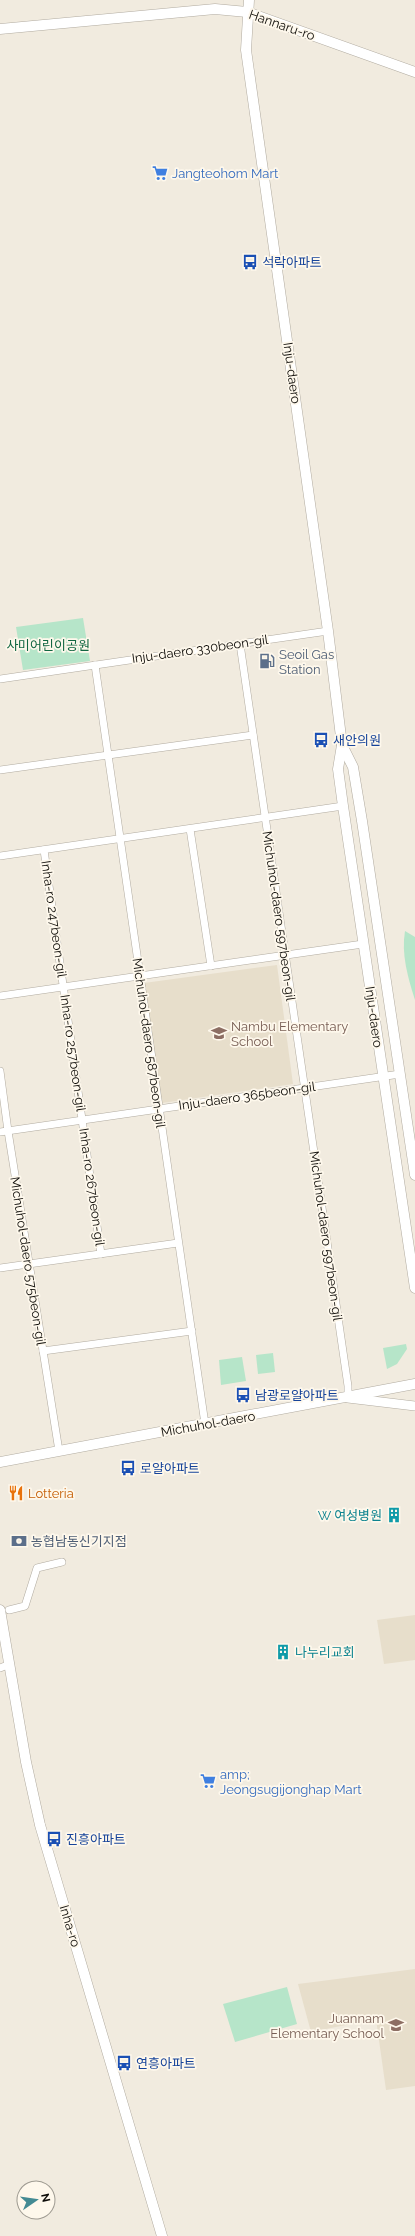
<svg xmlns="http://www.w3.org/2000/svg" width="415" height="2236" viewBox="0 0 415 2236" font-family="Raleway,'Noto Sans KR',sans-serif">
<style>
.built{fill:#e7decb}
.green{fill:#b6e5c9}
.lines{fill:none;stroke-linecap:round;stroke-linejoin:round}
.minor-casing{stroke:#b1aba0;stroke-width:8}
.tertiary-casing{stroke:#b1aba0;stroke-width:10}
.secondary-casing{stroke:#b1aba0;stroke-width:11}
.minor{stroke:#fff;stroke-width:7}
.tertiary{stroke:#fff;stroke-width:9}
.secondary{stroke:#fff;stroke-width:10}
.labels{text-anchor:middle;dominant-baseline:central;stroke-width:3.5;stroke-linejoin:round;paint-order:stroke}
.street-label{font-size:13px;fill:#0e0c08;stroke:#fef8ec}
.shop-label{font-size:13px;fill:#366cbe;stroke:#fef8ec;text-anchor:start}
.transit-label{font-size:13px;fill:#164399;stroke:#fef8ec;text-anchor:start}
.park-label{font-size:13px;fill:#106641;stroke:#fef8ec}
.service-label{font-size:13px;fill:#4e5e75;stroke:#fef8ec;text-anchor:start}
.education-label{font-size:13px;fill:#785e54;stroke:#fef8ec;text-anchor:start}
.food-label{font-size:13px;fill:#c56008;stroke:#fef8ec;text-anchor:start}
.culture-label{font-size:13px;fill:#0d838f;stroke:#fef8ec;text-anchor:end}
</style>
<rect width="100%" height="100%" fill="#f1ebdf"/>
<!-- built -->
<g class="built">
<path d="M 277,965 L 293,1084 L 162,1103 L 144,983 Z"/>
<path d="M 415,1615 L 415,1660 L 384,1664 L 377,1620 Z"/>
<path d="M 415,1969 L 415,2086 L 386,2090 L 376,2019 L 311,2032 L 298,1984 Z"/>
</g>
<!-- green -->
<g class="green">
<path d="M 83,618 L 90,661 L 23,670 L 16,627 Z"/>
<path d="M 405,931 L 415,937 L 415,1000 C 408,978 401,954 405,931 Z"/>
<path d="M 406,1344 L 407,1349 L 397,1364 L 387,1369 L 383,1348 Z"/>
<path d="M 273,1353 L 275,1372 L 258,1374 L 256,1355 Z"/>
<path d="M 242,1357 L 246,1381 L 221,1385 L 219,1360 Z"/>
<path d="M 287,1987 L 297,2024 L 235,2042 L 223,2004 Z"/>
</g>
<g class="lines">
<defs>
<g id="minor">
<path d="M 240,644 L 348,1386 L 348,1398"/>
<path d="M 95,665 L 205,1424"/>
<path d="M 0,679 L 328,631"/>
<path d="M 0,770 L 253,735"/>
<path d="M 190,829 L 211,966"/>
<path d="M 44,850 L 101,1254"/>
<path d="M 0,856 L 343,806"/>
<path d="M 0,996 L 363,944"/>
<path d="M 0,1071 L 8,1131 L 59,1451"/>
<path d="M 0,1132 L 400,1074"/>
<path d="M 0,1268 L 178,1243"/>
<path d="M 43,1351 L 192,1331"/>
<path d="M 9,1610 L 25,1606 L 37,1568 L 62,1562"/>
<path d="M 0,1668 L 10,1664"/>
</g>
<path id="tertiary" d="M 348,1398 L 415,1406"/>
<g id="secondary">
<path d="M 249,0 L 246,50 L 328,631 L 342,745 L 338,769 L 343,806 L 415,1288"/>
<path d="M 0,29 L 215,9 L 247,12 L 415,72"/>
<path d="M 342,745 L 353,767 L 362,821 L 415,1175"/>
<path d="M 0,1462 L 415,1384"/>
<path d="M 0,1610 L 26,1762 L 40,1825 L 162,2236"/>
</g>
</defs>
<!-- minor casing -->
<use href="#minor" class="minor-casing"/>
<!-- tertiary casing -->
<use href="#tertiary" class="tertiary-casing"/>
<!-- secondary casing -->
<use href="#secondary" class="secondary-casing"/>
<!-- minor -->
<use href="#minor" class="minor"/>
<!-- tertiary -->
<use href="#tertiary" class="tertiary"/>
<!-- secondary -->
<use href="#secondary" class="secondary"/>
</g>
<!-- icons -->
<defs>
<symbol id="supermarket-bare" viewBox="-9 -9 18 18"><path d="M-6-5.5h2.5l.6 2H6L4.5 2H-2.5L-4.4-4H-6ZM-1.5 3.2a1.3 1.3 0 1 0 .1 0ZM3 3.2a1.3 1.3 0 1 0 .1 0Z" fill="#3f7fe0" stroke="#fef8ec" stroke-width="2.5" paint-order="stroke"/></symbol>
<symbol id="bus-bare" viewBox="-9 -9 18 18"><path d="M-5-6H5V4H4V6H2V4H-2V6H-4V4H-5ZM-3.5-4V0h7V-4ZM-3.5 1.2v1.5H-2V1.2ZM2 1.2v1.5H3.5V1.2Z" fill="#1a4fb4" stroke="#fef8ec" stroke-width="2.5" paint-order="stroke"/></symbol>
<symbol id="fuel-bare" viewBox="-9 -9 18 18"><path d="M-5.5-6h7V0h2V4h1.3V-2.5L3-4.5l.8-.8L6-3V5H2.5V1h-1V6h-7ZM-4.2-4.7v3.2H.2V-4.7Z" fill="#5c6f8a" stroke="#fef8ec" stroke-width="2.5" paint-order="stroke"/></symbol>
<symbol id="school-bare" viewBox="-9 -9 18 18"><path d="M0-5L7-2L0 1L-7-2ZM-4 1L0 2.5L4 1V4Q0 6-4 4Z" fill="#8d6e63" stroke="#fef8ec" stroke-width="2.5" paint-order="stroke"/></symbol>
<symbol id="restaurant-bare" viewBox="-9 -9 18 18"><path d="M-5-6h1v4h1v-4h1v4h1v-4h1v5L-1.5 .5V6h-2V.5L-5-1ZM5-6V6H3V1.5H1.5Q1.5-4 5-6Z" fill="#e8710a" stroke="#fef8ec" stroke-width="2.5" paint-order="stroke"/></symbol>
<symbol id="building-bare" viewBox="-9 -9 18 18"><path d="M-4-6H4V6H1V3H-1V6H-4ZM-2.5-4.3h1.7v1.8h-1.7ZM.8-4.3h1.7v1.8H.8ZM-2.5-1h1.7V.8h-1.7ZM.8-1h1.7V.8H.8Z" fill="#0f9aa8" stroke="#fef8ec" stroke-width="2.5" paint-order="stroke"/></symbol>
<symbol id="bank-bare" viewBox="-9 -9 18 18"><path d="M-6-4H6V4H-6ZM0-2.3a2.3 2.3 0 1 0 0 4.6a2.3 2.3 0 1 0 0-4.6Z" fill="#5c6f8a" stroke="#fef8ec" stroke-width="2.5" paint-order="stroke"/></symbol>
</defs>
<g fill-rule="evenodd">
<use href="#supermarket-bare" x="149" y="162" width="22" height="22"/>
<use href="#bus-bare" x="239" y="251" width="22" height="22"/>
<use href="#fuel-bare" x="256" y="650" width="22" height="22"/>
<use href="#bus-bare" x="310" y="729" width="22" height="22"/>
<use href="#school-bare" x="208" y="1022" width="22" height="22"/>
<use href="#bus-bare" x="232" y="1384" width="22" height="22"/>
<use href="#bus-bare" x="117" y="1457" width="22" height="22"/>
<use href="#restaurant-bare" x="5" y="1482" width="22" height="22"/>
<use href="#building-bare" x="383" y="1504" width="22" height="22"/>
<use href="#bank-bare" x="8" y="1530" width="22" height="22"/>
<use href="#building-bare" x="272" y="1641" width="22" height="22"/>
<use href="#supermarket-bare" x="197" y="1770" width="22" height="22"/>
<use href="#bus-bare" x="43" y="1828" width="22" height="22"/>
<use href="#school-bare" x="385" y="2014" width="22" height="22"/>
<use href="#bus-bare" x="113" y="2052" width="22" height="22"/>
</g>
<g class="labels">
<!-- street labels -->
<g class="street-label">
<text transform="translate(282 25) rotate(19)">Hannaru-ro</text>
<text transform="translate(292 373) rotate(82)">Inju-daero</text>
<text transform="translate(200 649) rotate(-8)">Inju-daero 330beon-gil</text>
<text transform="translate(279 916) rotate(82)">Michuhol-daero 597beon-gil</text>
<text transform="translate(54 919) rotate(82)">Inha-ro 247beon-gil</text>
<text transform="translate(374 1017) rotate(82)">Inju-daero</text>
<text transform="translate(149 1043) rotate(82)">Michuhol-daero 587beon-gil</text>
<text transform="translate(73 1053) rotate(82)">Inha-ro 257beon-gil</text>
<text transform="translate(247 1096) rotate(-8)">Inju-daero 365beon-gil</text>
<text transform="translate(92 1187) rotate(82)">Inha-ro 267beon-gil</text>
<text transform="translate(326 1236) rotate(82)">Michuhol-daero 597beon-gil</text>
<text transform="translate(28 1261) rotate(81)">Michuhol-daero 575beon-gil</text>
<text transform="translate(208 1424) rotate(-10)">Michuhol-daero</text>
<text transform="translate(70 1926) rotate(73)">Inha-ro</text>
</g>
<!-- shop labels -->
<g class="shop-label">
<text x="172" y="173">Jangteohom Mart</text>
<text x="220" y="1774">amp;<tspan x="220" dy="15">Jeongsugijonghap Mart</tspan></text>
</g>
<!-- transit labels -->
<g class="transit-label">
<text x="262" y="262">석락아파트</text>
<text x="333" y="740">새안의원</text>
<text x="255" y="1395">남광로얄아파트</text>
<text x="140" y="1468">로얄아파트</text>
<text x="66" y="1839">진흥아파트</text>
<text x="136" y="2063">연흥아파트</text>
</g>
<!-- park labels -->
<g class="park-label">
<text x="48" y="645">사미어린이공원</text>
</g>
<!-- service labels -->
<g class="service-label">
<text x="279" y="654">Seoil Gas<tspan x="279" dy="15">Station</tspan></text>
<text x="31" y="1541">농협남동신기지점</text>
</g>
<!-- education labels -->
<g class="education-label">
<text x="231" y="1026">Nambu Elementary<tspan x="231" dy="15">School</tspan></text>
<text x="384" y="2018" text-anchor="end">Juannam<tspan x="384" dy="15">Elementary School</tspan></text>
</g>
<!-- food labels -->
<g class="food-label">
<text x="28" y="1493">Lotteria</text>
</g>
<!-- culture labels -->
<g class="culture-label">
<text x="382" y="1515">W 여성병원</text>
<text x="295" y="1652" text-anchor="start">나누리교회</text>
</g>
</g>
<!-- north arrow -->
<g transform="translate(36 2200) rotate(77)"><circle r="19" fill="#fef8ec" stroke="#9e9a91"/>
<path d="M0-3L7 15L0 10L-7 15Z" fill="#448b93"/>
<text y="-6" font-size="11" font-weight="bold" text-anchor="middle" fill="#0e0c08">N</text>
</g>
</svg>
